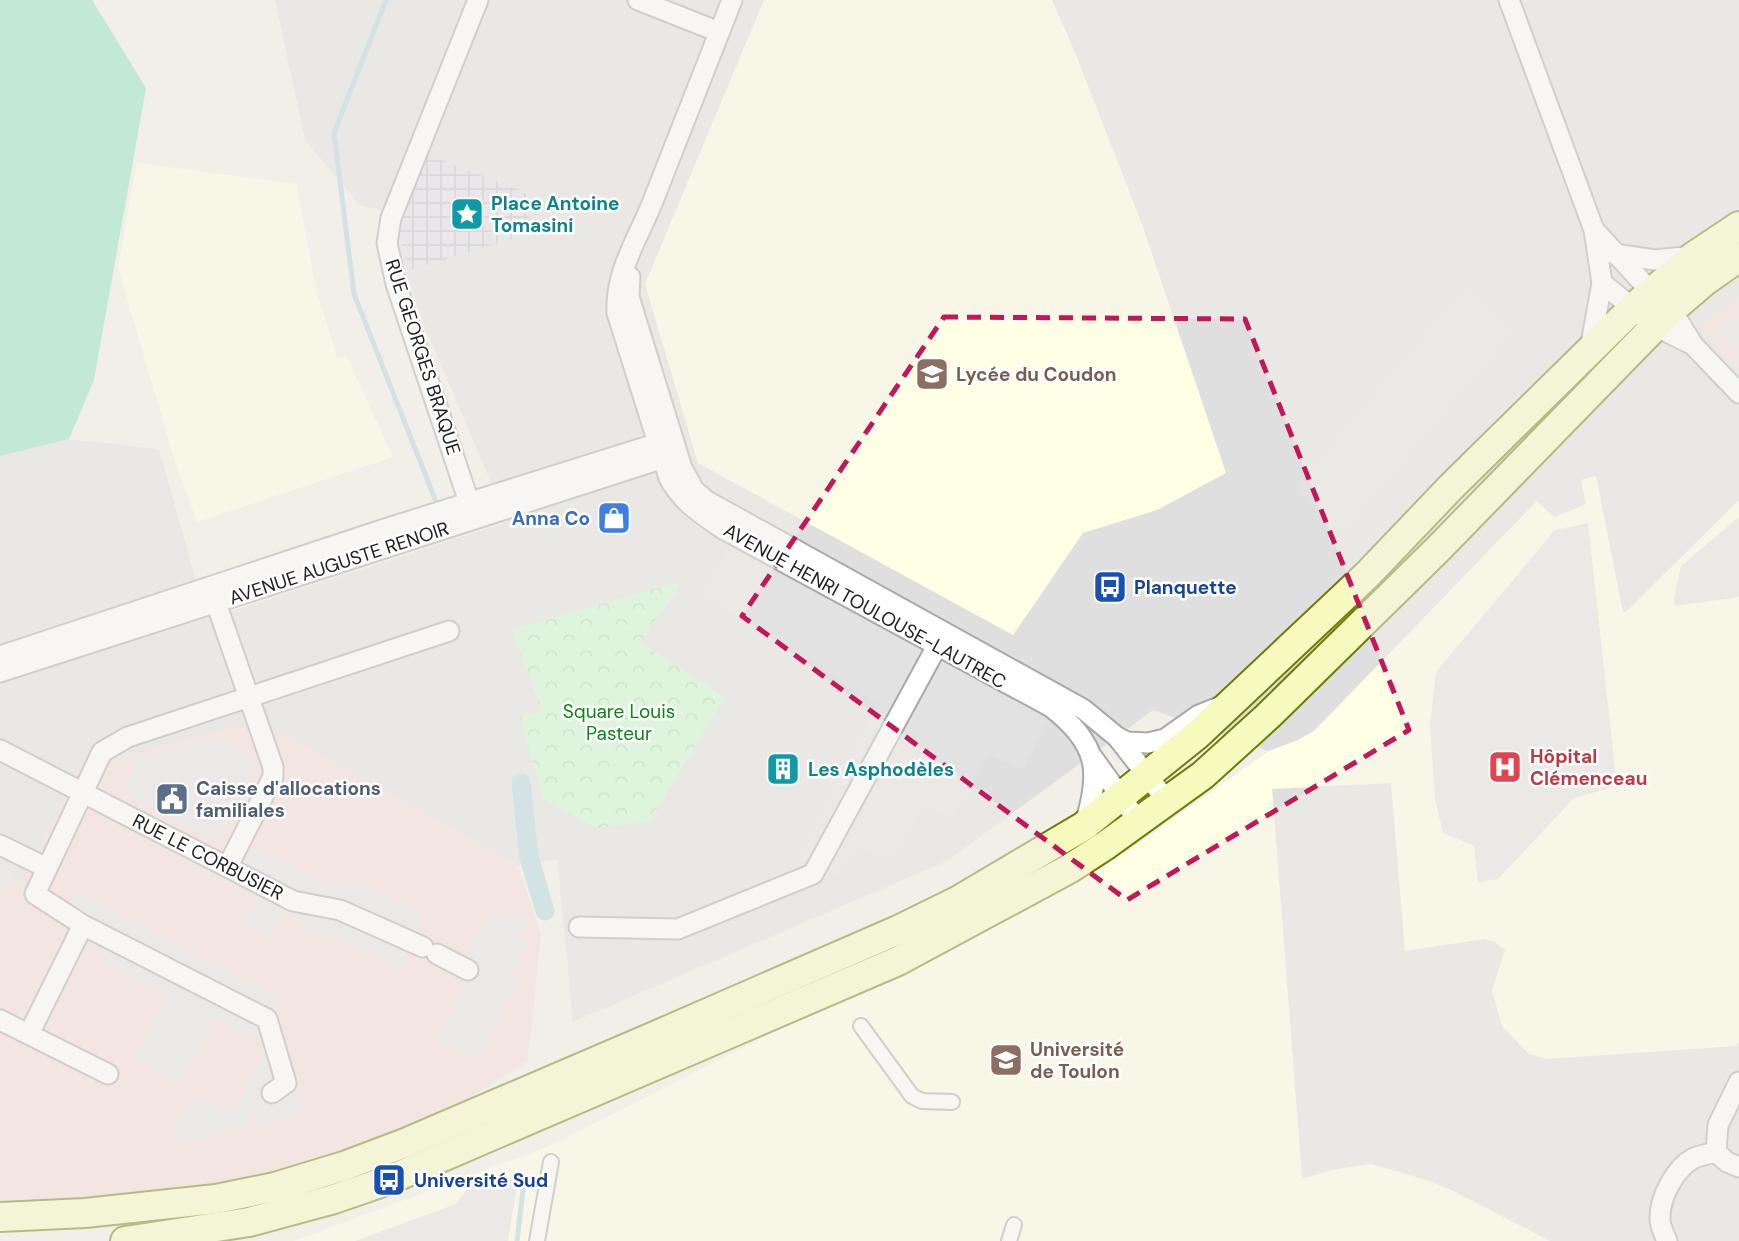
<svg xmlns="http://www.w3.org/2000/svg" width="1739" height="1241" viewBox="0 0 1739 1241" font-family="'DM Sans',sans-serif">
<style>
.residential{fill:#e0dfdf}
.commercial{fill:#f2dad9}
.education{fill:#ffffe5}
.park{fill:url(#park-crowns)}
.pitch{fill:#88e0be}
.parking{fill:#e2e2e2}
.plaza{fill:url(#plaza-grid)}
.lines{fill:none;stroke-linecap:round;stroke-linejoin:round}
.stream{stroke:#aad3df;stroke-width:5}
.canal{stroke:#aad3df;stroke-width:19}
.pedestrian-casing{stroke:#a9a9a9;stroke-width:18}
.minor-casing{stroke:#a9a9a9;stroke-width:23}
.secondary-casing{stroke:#707d05;stroke-width:32}
.pedestrian{stroke:#fff;stroke-width:14}
.minor{stroke:#fff;stroke-width:19}
.secondary{stroke:#f7fabf;stroke-width:28}
.marked{fill:none;stroke:#c2185b;stroke-width:5;stroke-dasharray:14 9;stroke-linejoin:round}
.labels{text-anchor:middle;dominant-baseline:central;stroke-width:5;stroke-linejoin:round;paint-order:stroke}
.culture-label{font-size:19px;font-weight:bold;fill:#0d838f;stroke:#fff;text-anchor:start}
.street-label{font-size:19px;fill:#222;stroke:#fff}
.education-label{font-size:19px;font-weight:bold;fill:#785e54;stroke:#fff;text-anchor:start}
.shop-label{font-size:19px;font-weight:bold;fill:#366cbe;stroke:#fff;text-anchor:end}
.transit-label{font-size:19px;font-weight:bold;fill:#164399;stroke:#fff;text-anchor:start}
.park-label{font-size:19px;fill:#0c8416;stroke:#fff}
.health-label{font-size:19px;font-weight:bold;fill:#be3a42;stroke:#fff;text-anchor:start}
.service-label{font-size:19px;font-weight:bold;fill:#4e5e75;stroke:#fff;text-anchor:start}
</style>
<defs>
<pattern id="park-crowns" width="20" height="18" patternUnits="userSpaceOnUse" patternTransform="scale(1.75)"><rect width="20" height="18" fill="#c8facc"/><path d="M2 6a3 3 0 1 1 6 0M12 15a3 3 0 1 1 6 0" fill="none" stroke="#acd6af"/></pattern>
<pattern id="plaza-grid" width="8" height="8" patternUnits="userSpaceOnUse" patternTransform="scale(1.75)"><rect width="8" height="8" fill="#dddde8"/><path d="M0 4h8M4 0v8" fill="none" stroke="#bdbdc7"/></pattern>
</defs>
<rect width="100%" height="100%" fill="#f2efe9"/>
<!-- residential -->
<path class="residential" d="M 275,0 L 1739,0 L 1739,1241 L 1550,1241 L 1451,1190 L 1426,1180 L 1371,1164 L 1332,1170 L 1302,1179 L 1269,751 L 1153,710 L 947,861 L 573,1022 L 557,859 L 518,866 L 259,721 L 76,770 L 21,885 L 0,878 L 0,456 L 69,439 L 159,449 L 207,619 L 508,522 L 422,320 L 384,211 L 360,205 L 305,140 Z"/>
<!-- commercial -->
<g class="commercial">
<path d="M 1739,297 L 1739,372 L 1699,326 Z"/>
<path d="M 259,721 L 518,866 L 541,934 L 528,1061 L 449,1111 L 361,1148 L 261,1179 L 74,1204 L 0,1209 L 0,878 L 21,885 L 76,770 Z"/>
</g>
<!-- education -->
<g class="education">
<path d="M 764,0 L 1052,0 L 1076,55 L 1142,224 L 1226,473 L 1157,510 L 1083,533 L 1013,635 L 698,463 L 645,284 Z"/>
<path d="M 137,163 L 296,184 L 316,288 L 337,358 L 346,355 L 393,457 L 197,522 L 174,458 L 118,268 Z"/>
<path d="M 1596,476 L 1623,612 L 1627,611 L 1739,500 L 1739,1042 L 1736,1046 L 1548,1059 L 1529,1054 L 1502,1026 L 1492,991 L 1505,950 L 1495,942 L 1485,939 L 1405,951 L 1391,783 L 1272,789 L 1302,1179 L 1332,1170 L 1371,1164 L 1426,1180 L 1451,1190 L 1550,1241 L 294,1241 L 555,1144 L 1131,849 L 1269,751 L 1298,740 L 1314,731 L 1537,501 L 1554,517 L 1586,504 L 1581,480 Z"/>
</g>
<!-- park -->
<path class="park" d="M 674,583 L 681,585 L 640,642 L 725,698 L 649,822 L 596,828 L 543,798 L 520,717 L 542,711 L 512,630 Z"/>
<!-- pitch -->
<path class="pitch" d="M 0,0 L 92,0 L 146,88 L 94,380 L 69,439 L 0,456 Z"/>
<!-- parking -->
<g class="parking">
<path d="M 1464,287 L 1512,333 L 1346,530 L 1295,489 Z"/>
<path d="M 1739,314 L 1739,354 L 1716,329 Z"/>
<path d="M 1739,517 L 1739,597 L 1675,606 L 1674,598 L 1681,566 Z"/>
<path d="M 1588,523 L 1617,786 L 1574,798 L 1498,879 L 1478,882 L 1474,846 L 1443,833 L 1435,799 L 1430,725 L 1436,672 L 1555,530 Z"/>
<path d="M 730,545 L 1047,719 L 1023,770 L 989,755 L 952,819 L 925,806 L 891,861 L 861,849 L 836,877 L 799,856 L 877,704 L 702,594 Z"/>
<path d="M 215,738 L 259,760 L 216,841 L 123,792 L 141,757 Z"/>
<path d="M 0,839 L 28,853 L 3,891 L 0,890 Z"/>
<path d="M 252,847 L 299,868 L 322,882 L 367,887 L 421,913 L 409,955 L 403,967 L 340,939 L 301,932 L 302,921 L 283,914 L 270,939 L 243,925 L 266,878 L 243,863 Z"/>
<path d="M 65,884 L 275,997 L 306,1112 L 261,1127 L 255,1113 L 246,1125 L 184,1144 L 172,1125 L 199,1096 L 233,1114 L 269,1046 L 216,1018 L 181,1082 L 136,1061 L 169,995 L 104,962 Z"/>
<path d="M 513,911 L 528,919 L 519,936 L 530,942 L 510,977 L 520,982 L 479,1059 L 437,1040 L 467,984 L 470,954 L 492,912 L 507,921 Z"/>
<path d="M 475,1179 L 518,1179 L 508,1241 L 355,1241 L 456,1204 Z"/>
</g>
<!-- plaza -->
<path class="plaza" d="M 428,155 L 524,192 L 530,197 L 535,207 L 522,236 L 410,270 L 399,233 L 400,221 Z"/>
<g class="lines">
<!-- stream -->
<g class="stream">
<path d="M 386,0 L 334,133 L 354,294 L 435,499"/>
<path d="M 517,1241 L 524,1181"/>
</g>
<!-- canal -->
<path class="canal" d="M 521,783 L 529,857 L 545,911"/>
<defs>
<g id="pedestrian">
<path d="M 861,1026 L 912,1096 L 922,1101 L 952,1102"/>
<path d="M 537,1241 L 551,1162"/>
<path d="M 1009,1241 L 1014,1225"/>
</g>
<g id="minor">
<path d="M 638,0 L 719,32"/>
<path d="M 732,0 C 705,67 679,134 653,201 C 638,239 615,271 617,313 L 669,478 C 682,502 701,514 723,529 L 1051,707 C 1098,743 1102,772 1084,826"/>
<path d="M 1509,0 L 1594,230 L 1602,283 L 1590,349"/>
<path d="M 1595,231 L 1679,322 L 1693,345 L 1739,393"/>
<path d="M 1614,254 L 1655,260 L 1694,256"/>
<path d="M 630,277 L 629,297 L 682,468 L 694,490 L 707,501 L 1083,709 L 1117,737 L 1127,742 L 1148,743 L 1165,739 L 1199,715 L 1219,707"/>
<path d="M 1602,283 L 1655,326 L 1693,345"/>
<path d="M 473,514 L 396,284 L 387,243 L 391,218 L 478,0"/>
<path d="M 212,591 L 273,767 L 273,777 L 228,866"/>
<path d="M 0,656 L 388,528 L 668,440"/>
<path d="M 0,672 L 673,455"/>
<path d="M 1117,737 L 1167,801"/>
<path d="M 0,750 L 293,901 L 340,910 L 423,947"/>
<path d="M 1093,758 L 1139,822"/>
<path d="M 0,845 L 47,868"/>
<path d="M 579,927 L 678,929 L 813,874 L 937,646"/>
<path d="M 437,954 L 468,970"/>
<path d="M 0,1020 L 108,1074"/>
<path d="M 29,1034 L 83,925"/>
<path d="M 1739,1082 L 1718,1125 L 1716,1152 L 1727,1162 L 1739,1167"/>
<path d="M 272,1093 L 286,1083 L 267,1019 L 83,925 L 35,894 L 102,752 L 128,737 L 449,631"/>
<path d="M 1667,1241 C 1664,1234 1660,1226 1660,1220 C 1659,1198 1675,1168 1694,1158 C 1701,1155 1709,1154 1716,1152"/>
</g>
<g id="secondary">
<path d="M 0,1217 L 85,1213 L 216,1199 L 275,1187 L 344,1166 L 405,1143 L 657,1035 L 898,930 L 959,900 L 1084,826 L 1197,735 L 1367,575 L 1451,487 L 1633,308 L 1694,256 L 1739,226"/>
<path d="M 125,1241 L 249,1222 L 334,1199 L 389,1180 L 898,961 L 1069,869 L 1106,845 L 1203,775 L 1268,716 L 1438,549 L 1669,312 L 1705,281 L 1739,257"/>
</g>
</defs>
<!-- pedestrian casing -->
<use href="#pedestrian" class="pedestrian-casing"/>
<!-- minor casing -->
<use href="#minor" class="minor-casing"/>
<!-- secondary casing -->
<use href="#secondary" class="secondary-casing"/>
<!-- pedestrian -->
<use href="#pedestrian" class="pedestrian"/>
<!-- minor -->
<use href="#minor" class="minor"/>
<!-- secondary -->
<use href="#secondary" class="secondary"/>
</g>
<!-- marked area -->
<path d="M0 0H1739V1241H0ZM 944,317 L 1245,319 L 1409,730 L 1127,900 L 742,616 Z" fill="#f2efe9" fill-opacity=".55" fill-rule="evenodd"/>
<path class="marked" d="M 944,317 L 1245,319 L 1409,730 L 1127,900 L 742,616 Z"/>
<!-- icons -->
<defs>
<symbol id="sight-square" viewBox="-11 -11 22 22"><rect x="-9" y="-9" width="18" height="18" rx="4" fill="#0f9aa8" stroke="#fff"/><path d="M0-6L1.8-2.2L6-1.7L2.9 1.2L3.7 5.4L0 3.3L-3.7 5.4L-2.9 1.2L-6-1.7L-1.8-2.2Z" fill="#fff"/></symbol>
<symbol id="school-square" viewBox="-11 -11 22 22"><rect x="-9" y="-9" width="18" height="18" rx="4" fill="#8d6e63" stroke="#fff"/><path d="M0-5L7-2L0 1L-7-2ZM-4 1L0 2.5L4 1V4Q0 6-4 4Z" fill="#fff"/></symbol>
<symbol id="shop-square" viewBox="-11 -11 22 22"><rect x="-9" y="-9" width="18" height="18" rx="4" fill="#3f7fe0" stroke="#fff"/><path d="M-5-2.5h2.3a2.7 3.5 0 0 1 5.4 0H5L5.5 6h-11ZM-1.5-2.5h3a1.5 2.3 0 0 0-3 0Z" fill="#fff"/></symbol>
<symbol id="bus-square" viewBox="-11 -11 22 22"><rect x="-9" y="-9" width="18" height="18" rx="4" fill="#1a4fb4" stroke="#fff"/><path d="M-5-6H5V4H4V6H2V4H-2V6H-4V4H-5ZM-3.5-4V0h7V-4ZM-3.5 1.2v1.5H-2V1.2ZM2 1.2v1.5H3.5V1.2Z" fill="#fff"/></symbol>
<symbol id="hospital-square" viewBox="-11 -11 22 22"><rect x="-9" y="-9" width="18" height="18" rx="4" fill="#e0444e" stroke="#fff"/><path d="M-5-5h3v3.5h4V-5h3V5h-3V1.5h-4V5h-3Z" fill="#fff"/></symbol>
<symbol id="building-square" viewBox="-11 -11 22 22"><rect x="-9" y="-9" width="18" height="18" rx="4" fill="#0f9aa8" stroke="#fff"/><path d="M-4-6H4V6H1V3H-1V6H-4ZM-2.5-4.3h1.7v1.8h-1.7ZM.8-4.3h1.7v1.8H.8ZM-2.5-1h1.7V.8h-1.7ZM.8-1h1.7V.8H.8Z" fill="#fff"/></symbol>
<symbol id="civic-square" viewBox="-11 -11 22 22"><rect x="-9" y="-9" width="18" height="18" rx="4" fill="#5c6f8a" stroke="#fff"/><path d="M-.6-6.5H3V-4.5H.6V-3L4-1V1h2V6H-6V1h2V-1L-.6-3ZM-1.2 2.5V6h2.4V2.5Z" fill="#fff"/></symbol>
<symbol id="university-square" viewBox="-11 -11 22 22"><rect x="-9" y="-9" width="18" height="18" rx="4" fill="#8d6e63" stroke="#fff"/><path d="M0-5L7-2L0 1L-7-2ZM-4 1L0 2.5L4 1V4Q0 6-4 4Z" fill="#fff"/></symbol>
</defs>
<g fill-rule="evenodd">
<use href="#sight-square" x="448" y="195" width="38" height="38"/>
<use href="#school-square" x="913" y="355" width="38" height="38"/>
<use href="#shop-square" x="595" y="499" width="38" height="38"/>
<use href="#bus-square" x="1091" y="568" width="38" height="38"/>
<use href="#hospital-square" x="1486" y="748" width="38" height="38"/>
<use href="#building-square" x="764" y="750" width="38" height="38"/>
<use href="#civic-square" x="153" y="780" width="38" height="38"/>
<use href="#university-square" x="987" y="1041" width="38" height="38"/>
<use href="#bus-square" x="370" y="1161" width="38" height="38"/>
</g>
<g class="labels">
<!-- culture labels -->
<g class="culture-label">
<text x="491" y="203">Place Antoine<tspan x="491" dy="22">Tomasini</tspan></text>
<text x="808" y="769">Les Asphodèles</text>
</g>
<!-- street labels -->
<g class="street-label">
<text transform="translate(423 357) rotate(72)">RUE GEORGES BRAQUE</text>
<text transform="translate(339 563) rotate(-18)">AVENUE AUGUSTE RENOIR</text>
<text transform="translate(865 606) rotate(29)">AVENUE HENRI TOULOUSE-LAUTREC</text>
<text transform="translate(208 857) rotate(27)">RUE LE CORBUSIER</text>
</g>
<!-- education labels -->
<g class="education-label">
<text x="956" y="374">Lycée du Coudon</text>
<text x="1030" y="1049">Université<tspan x="1030" dy="22">de Toulon</tspan></text>
</g>
<!-- shop labels -->
<g class="shop-label">
<text x="590" y="518">Anna Co</text>
</g>
<!-- transit labels -->
<g class="transit-label">
<text x="1134" y="587">Planquette</text>
<text x="414" y="1180">Université Sud</text>
</g>
<!-- park labels -->
<g class="park-label">
<text x="619" y="711">Square Louis<tspan x="619" dy="22">Pasteur</tspan></text>
</g>
<!-- health labels -->
<g class="health-label">
<text x="1530" y="756">Hôpital<tspan x="1530" dy="22">Clémenceau</tspan></text>
</g>
<!-- service labels -->
<g class="service-label">
<text x="196" y="788">Caisse d'allocations<tspan x="196" dy="22">familiales</tspan></text>
</g>
</g>
</svg>
